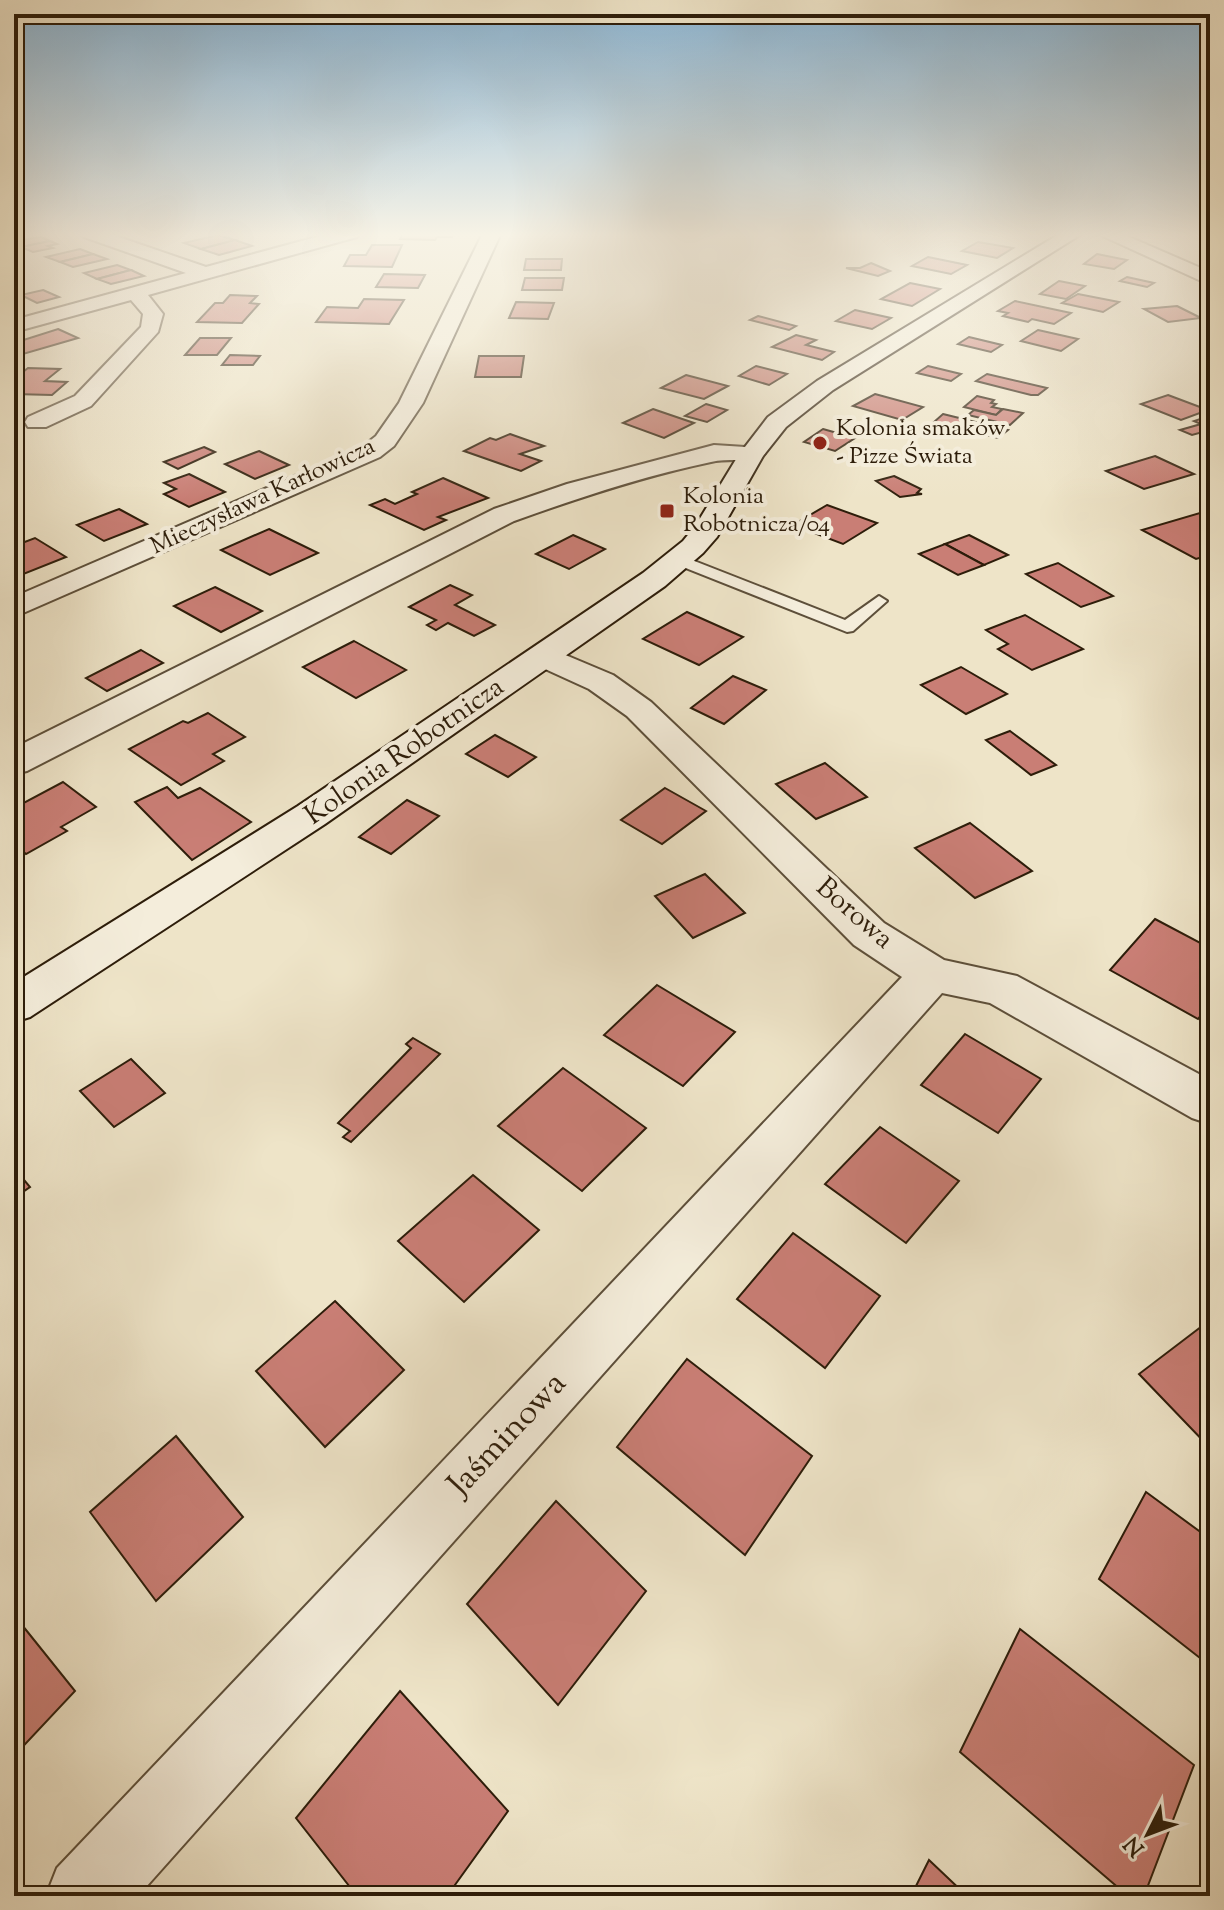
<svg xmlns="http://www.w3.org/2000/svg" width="1224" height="1910" viewBox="0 0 1224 1910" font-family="'Sorts Mill Goudy',serif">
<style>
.building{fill:#c97e75;stroke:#2d1d0a;stroke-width:2}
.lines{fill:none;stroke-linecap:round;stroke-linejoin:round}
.lane-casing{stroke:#5d4f3a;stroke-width:4}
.street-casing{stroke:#5d4f3a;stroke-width:4}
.secondary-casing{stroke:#2d1d0a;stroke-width:4}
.lane{fill:#f4eddb;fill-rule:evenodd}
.street{fill:#f4eddb;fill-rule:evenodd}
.secondary{fill:#f4eddb;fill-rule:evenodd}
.poi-dot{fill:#8f2418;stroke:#f4eddb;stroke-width:3}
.labels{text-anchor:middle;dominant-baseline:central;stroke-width:8;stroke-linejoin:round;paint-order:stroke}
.far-poi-label{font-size:24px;fill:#2d1d0a;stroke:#f4eddb;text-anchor:start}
.far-street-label{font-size:24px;fill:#2d1d0a;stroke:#f4eddb}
.street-label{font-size:28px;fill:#2d1d0a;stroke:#f4eddb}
.near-street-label{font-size:34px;fill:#2d1d0a;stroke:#f4eddb}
</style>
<rect width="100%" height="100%" fill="#eee4c8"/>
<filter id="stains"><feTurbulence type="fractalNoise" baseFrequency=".0025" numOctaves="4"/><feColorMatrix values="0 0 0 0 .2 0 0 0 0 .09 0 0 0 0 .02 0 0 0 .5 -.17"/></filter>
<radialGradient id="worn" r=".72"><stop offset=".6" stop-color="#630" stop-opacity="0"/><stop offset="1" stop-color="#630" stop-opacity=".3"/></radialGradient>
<!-- building -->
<g class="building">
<path d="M 403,233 L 454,233 L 452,237 L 437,237 L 435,240 L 400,239 Z"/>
<path d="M 218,235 L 235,240 L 201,249 L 184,243 Z"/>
<path d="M 41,237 L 50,241 L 21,247 L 14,245 L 14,241 Z"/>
<path d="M 235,240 L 252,246 L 219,255 L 201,249 Z"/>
<path d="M 50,241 L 57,244 L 48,246 L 53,248 L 33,252 L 21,247 Z"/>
<path d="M 978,242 L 1013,248 L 997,258 L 962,251 Z"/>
<path d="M 372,245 L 402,245 L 392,267 L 344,266 L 350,255 L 366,255 Z"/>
<path d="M 80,249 L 93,254 L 60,262 L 46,257 Z"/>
<path d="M 93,254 L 107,259 L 73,267 L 60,262 Z"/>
<path d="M 1097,254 L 1127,260 L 1114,269 L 1084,264 Z"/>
<path d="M 928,257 L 967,265 L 951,274 L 912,266 Z"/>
<path d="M 526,259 L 562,259 L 561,270 L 524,270 Z"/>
<path d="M 871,263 L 890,271 L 878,276 L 846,268 L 860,268 Z"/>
<path d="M 117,265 L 131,270 L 97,279 L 84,273 Z"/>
<path d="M 131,270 L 144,276 L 111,284 L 97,279 Z"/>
<path d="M 384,274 L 425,275 L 418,288 L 376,287 Z"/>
<path d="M 1127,277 L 1154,283 L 1147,287 L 1120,281 Z"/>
<path d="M 525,278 L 564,278 L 562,290 L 522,290 Z"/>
<path d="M 1059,281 L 1085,286 L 1066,299 L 1040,294 Z"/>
<path d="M 910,283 L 940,289 L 912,306 L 881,299 Z"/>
<path d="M 43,290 L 59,297 L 37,303 L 21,295 Z"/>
<path d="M 1078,294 L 1119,302 L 1103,312 L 1062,303 Z"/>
<path d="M 230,295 L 257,296 L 250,303 L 259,304 L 242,323 L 197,322 L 215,303 L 223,303 Z"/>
<path d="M 364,299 L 404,300 L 389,324 L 316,322 L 327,307 L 358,308 Z"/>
<path d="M 1015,301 L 1071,313 L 1054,324 L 1032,319 L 1028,322 L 1003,316 L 1008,313 L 998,311 Z"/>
<path d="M 516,302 L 554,303 L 548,319 L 509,318 Z"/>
<path d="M 1177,306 L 1201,318 L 1168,322 L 1144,309 Z"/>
<path d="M 855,310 L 891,318 L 872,329 L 836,321 Z"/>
<path d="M 758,316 L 796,326 L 789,330 L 750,320 Z"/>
<path d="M 58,329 L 78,338 L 23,354 L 14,349 L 14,343 Z"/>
<path d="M 1038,330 L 1078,339 L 1061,351 L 1021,341 Z"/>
<path d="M 796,335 L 816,340 L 806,345 L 834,352 L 822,360 L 772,347 Z"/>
<path d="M 969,337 L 1002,345 L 991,352 L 958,344 Z"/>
<path d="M 200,338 L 231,338 L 217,355 L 185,355 Z"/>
<path d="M 230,355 L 260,356 L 253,365 L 222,365 Z"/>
<path d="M 479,356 L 524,356 L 521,377 L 475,377 Z"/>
<path d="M 756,366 L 787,374 L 769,385 L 739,376 Z"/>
<path d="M 928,366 L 961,374 L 951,381 L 917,373 Z"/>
<path d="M 28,368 L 60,369 L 45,381 L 67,382 L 52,395 L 14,394 L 14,379 Z"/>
<path d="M 987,374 L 1047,388 L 1038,395 L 1031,395 L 976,381 Z"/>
<path d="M 686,375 L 728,386 L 704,399 L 661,388 Z"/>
<path d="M 875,394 L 923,407 L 902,420 L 853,406 Z"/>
<path d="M 1168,395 L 1208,410 L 1181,420 L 1141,404 Z"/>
<path d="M 977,396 L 994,400 L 991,403 L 996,404 L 992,407 L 1002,409 L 996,415 L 964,407 Z"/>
<path d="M 706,404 L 727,410 L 707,422 L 685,416 Z"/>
<path d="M 653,409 L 694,423 L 664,438 L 623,423 Z"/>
<path d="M 1003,409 L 1023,413 L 1010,425 L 968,415 L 974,410 L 996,415 Z"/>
<path d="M 943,414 L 1008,430 L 998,438 L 934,422 Z"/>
<path d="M 1206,417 L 1210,419 L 1210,430 L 1192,435 L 1180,430 L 1201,424 L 1194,421 Z"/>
<path d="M 823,429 L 855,438 L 835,451 L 804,442 Z"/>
<path d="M 510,434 L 544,446 L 520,454 L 541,461 L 521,471 L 464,451 L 490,438 L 496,440 Z"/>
<path d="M 204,447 L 215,452 L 178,469 L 164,462 Z"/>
<path d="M 259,451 L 289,465 L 255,479 L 225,464 Z"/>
<path d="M 1155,456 L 1194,474 L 1144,489 L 1106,471 Z"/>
<path d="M 189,474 L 225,492 L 189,507 L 164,494 L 176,489 L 164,483 Z"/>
<path d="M 894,476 L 921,489 L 917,493 L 922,494 L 900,497 L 876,481 Z"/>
<path d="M 443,478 L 488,498 L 438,517 L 446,520 L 424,530 L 370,505 L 385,499 L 395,504 L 417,494 L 412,492 Z"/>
<path d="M 827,505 L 877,523 L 843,544 L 793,525 Z"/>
<path d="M 119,509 L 147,524 L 104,541 L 77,525 Z"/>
<path d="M 1210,510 L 1210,555 L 1196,559 L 1142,530 Z"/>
<path d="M 269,529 L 318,553 L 270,575 L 221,550 Z"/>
<path d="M 573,535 L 605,549 L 569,569 L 536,554 Z"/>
<path d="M 969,535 L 1008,555 L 984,565 L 945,544 Z"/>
<path d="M 35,538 L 66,557 L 21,575 L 14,571 L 14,546 Z"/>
<path d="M 945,544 L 984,565 L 958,575 L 919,554 Z"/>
<path d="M 1058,563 L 1113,596 L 1081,607 L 1026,574 Z"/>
<path d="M 450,585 L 472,595 L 455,605 L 495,625 L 474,636 L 448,623 L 436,630 L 427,625 L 436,620 L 409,607 Z"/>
<path d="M 215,587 L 262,611 L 221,632 L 174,606 Z"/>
<path d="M 687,612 L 743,637 L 699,665 L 643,639 Z"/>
<path d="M 1025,615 L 1083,649 L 1032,670 L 998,649 L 1008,644 L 986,630 Z"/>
<path d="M 354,641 L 406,670 L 356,698 L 303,667 Z"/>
<path d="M 141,650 L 163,663 L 107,691 L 86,678 Z"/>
<path d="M 961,667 L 1007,694 L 966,714 L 921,685 Z"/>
<path d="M 733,676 L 766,690 L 724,724 L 691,708 Z"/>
<path d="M 208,713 L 245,737 L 213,754 L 224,761 L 181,785 L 129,749 L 183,721 L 188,723 Z"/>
<path d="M 1010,731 L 1056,765 L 1031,775 L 986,740 Z"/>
<path d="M 495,735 L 536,757 L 508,777 L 466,754 Z"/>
<path d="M 825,763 L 867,797 L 816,819 L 776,784 Z"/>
<path d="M 63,782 L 96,807 L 61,827 L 67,831 L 26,854 L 14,844 L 14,808 Z"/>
<path d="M 167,787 L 178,798 L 200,788 L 251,822 L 192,860 L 135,802 Z"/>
<path d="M 665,788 L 706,811 L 662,844 L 621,820 Z"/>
<path d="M 407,800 L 439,816 L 391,854 L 359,837 Z"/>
<path d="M 970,823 L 1032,871 L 975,898 L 915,848 Z"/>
<path d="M 705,874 L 745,913 L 693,938 L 655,896 Z"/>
<path d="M 1155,919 L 1210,948 L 1210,1004 L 1198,1019 L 1110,970 Z"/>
<path d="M 657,985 L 735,1032 L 683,1086 L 604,1035 Z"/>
<path d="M 965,1034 L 1041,1079 L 998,1133 L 921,1085 Z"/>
<path d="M 413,1038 L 440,1054 L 351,1142 L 343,1137 L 350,1131 L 338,1123 L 411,1048 L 406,1044 Z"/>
<path d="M 131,1059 L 165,1093 L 114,1127 L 80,1091 Z"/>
<path d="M 563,1068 L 646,1128 L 582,1191 L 498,1126 Z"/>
<path d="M 880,1127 L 959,1181 L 906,1243 L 825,1184 Z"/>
<path d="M 14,1168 L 30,1187 L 14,1198 Z"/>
<path d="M 473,1175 L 539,1230 L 464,1302 L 398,1241 Z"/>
<path d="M 793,1233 L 880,1296 L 825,1368 L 737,1299 Z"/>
<path d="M 335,1301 L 404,1370 L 325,1447 L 256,1371 Z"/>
<path d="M 1210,1320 L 1210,1448 L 1139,1374 Z"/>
<path d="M 687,1359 L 812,1456 L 745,1555 L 617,1447 Z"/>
<path d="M 176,1436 L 243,1517 L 156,1601 L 90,1512 Z"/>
<path d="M 1146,1492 L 1210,1539 L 1210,1637 L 1200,1658 L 1099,1579 Z"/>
<path d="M 556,1501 L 646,1591 L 558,1705 L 467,1604 Z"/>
<path d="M 14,1615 L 75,1691 L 14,1756 Z"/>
<path d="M 1020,1629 L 1194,1765 L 1144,1896 L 1128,1896 L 960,1752 Z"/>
<path d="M 400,1691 L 508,1811 L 447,1896 L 357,1896 L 296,1818 Z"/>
<path d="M 929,1860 L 967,1896 L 911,1896 Z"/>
</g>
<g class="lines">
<defs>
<path id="lane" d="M 679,555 L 845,620 L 879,596 L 887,601 L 853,631 L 847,632 L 673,563 L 673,557 Z"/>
<g id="street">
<path d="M 81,233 L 107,233 L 206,267 L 331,233 L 360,233 L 357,237 L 148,295 L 163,314 L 158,332 L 91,406 L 46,427 L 28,427 L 25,422 L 28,417 L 75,396 L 141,327 L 143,314 L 131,300 L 14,332 L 14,320 L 186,273 L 84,237 Z"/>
<path d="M 483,233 L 501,233 L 423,403 L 394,446 L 380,457 L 14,617 L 14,597 L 362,447 L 376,436 L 399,403 Z"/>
<path d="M 1096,233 L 1120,233 L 1210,272 L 1210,285 Z"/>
<path d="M 714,445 L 761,448 L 765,453 L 761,458 C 745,462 728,458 711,462 C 644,476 578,498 514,521 L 27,771 L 14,774 L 14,748 L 494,509 L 567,484 Z"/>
<path d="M 544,646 L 613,675 L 651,702 L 884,923 L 944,960 L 1017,976 L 1210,1080 L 1210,1124 L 1192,1118 L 990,1003 L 942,993 L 138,1896 L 46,1896 L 57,1868 L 902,977 L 854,945 L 627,716 L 589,689 L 532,663 L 528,656 L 532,649 Z"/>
</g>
<path id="secondary" d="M 1061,233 L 1083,233 L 833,390 L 786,427 L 763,456 L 717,537 L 703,553 L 665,586 L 325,824 L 30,1017 L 14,1022 L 14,983 L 298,806 L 643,573 L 683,541 L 696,525 L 738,456 L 768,417 L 817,381 Z"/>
</defs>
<!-- lane casing -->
<use href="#lane" class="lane-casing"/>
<!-- street casing -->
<use href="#street" class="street-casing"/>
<!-- secondary casing -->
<use href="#secondary" class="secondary-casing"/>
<!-- lane -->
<use href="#lane" class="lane"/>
<!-- street -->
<use href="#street" class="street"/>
<!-- secondary -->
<use href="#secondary" class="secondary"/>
</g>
<!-- sky -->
<linearGradient id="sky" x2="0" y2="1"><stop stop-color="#8ab7d8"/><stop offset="0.47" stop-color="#f7f3e6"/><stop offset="1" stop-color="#f7f3e6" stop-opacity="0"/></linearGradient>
<rect width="1224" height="500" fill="url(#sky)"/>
<!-- markers -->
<g class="poi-dot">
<circle cx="820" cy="443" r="8"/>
<rect x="659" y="503" width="16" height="16" rx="4"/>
</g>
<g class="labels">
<!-- far-poi labels -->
<g class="far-poi-label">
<text x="836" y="429">Kolonia smaków<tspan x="836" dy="28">- Pizze Świata</tspan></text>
<text x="683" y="497">Kolonia<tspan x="683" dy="28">Robotnicza/04</tspan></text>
</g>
<!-- far-street labels -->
<g class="far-street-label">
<text transform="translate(263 497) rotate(-25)">Mieczysława Karłowicza</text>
</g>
<!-- street labels -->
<g class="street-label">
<text transform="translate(405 752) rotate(-35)">Kolonia Robotnicza</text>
<text transform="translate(854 914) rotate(41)">Borowa</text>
</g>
<!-- near-street labels -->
<g class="near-street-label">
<text transform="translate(508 1435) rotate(-47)">Jaśminowa</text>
</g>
</g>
<!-- margin -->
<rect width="1224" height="1910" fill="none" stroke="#eee4c8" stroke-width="48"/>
<rect x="16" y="16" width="1192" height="1878" fill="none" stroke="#2d1d0a" stroke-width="4"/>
<rect x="24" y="24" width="1176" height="1862" fill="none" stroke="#2d1d0a" stroke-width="2"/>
<!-- north arrow -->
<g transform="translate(1148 1834) rotate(228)" stroke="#f4eddb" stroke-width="6" paint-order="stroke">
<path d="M0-6L14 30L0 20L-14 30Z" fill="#2d1d0a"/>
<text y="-12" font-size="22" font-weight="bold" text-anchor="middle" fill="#2d1d0a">N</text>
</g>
<rect width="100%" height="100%" filter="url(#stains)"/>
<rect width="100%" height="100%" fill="url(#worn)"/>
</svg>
